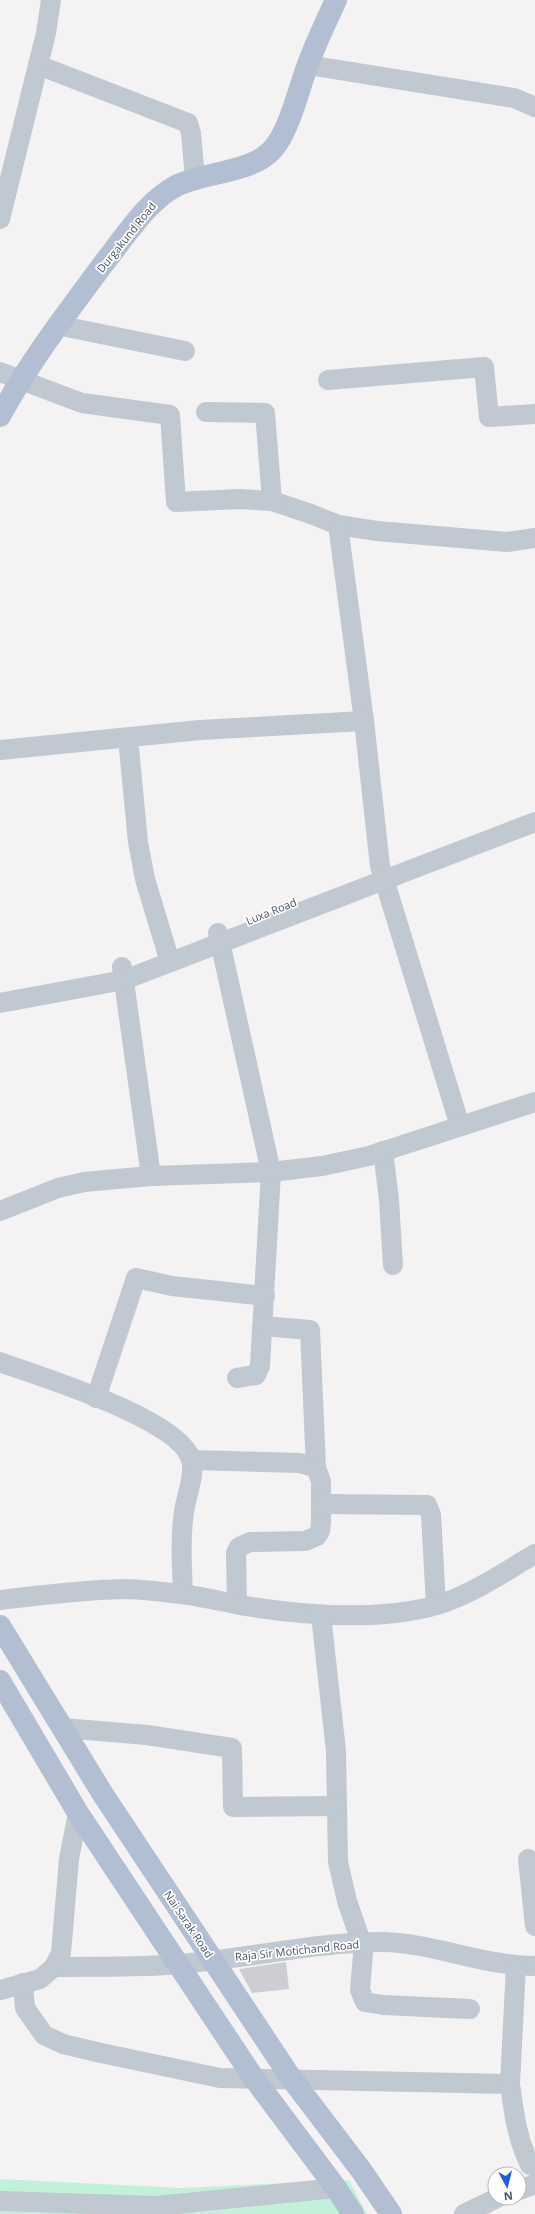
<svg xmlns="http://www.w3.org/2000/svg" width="535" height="2214" viewBox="0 0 535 2214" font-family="'Open Sans',sans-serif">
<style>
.green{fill:#c2f1d9}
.building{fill:#ccced4}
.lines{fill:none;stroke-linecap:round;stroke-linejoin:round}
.minor{stroke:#c0c8d1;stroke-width:20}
.major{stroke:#b2bed1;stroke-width:22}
.labels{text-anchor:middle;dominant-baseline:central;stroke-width:3.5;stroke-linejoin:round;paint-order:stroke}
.street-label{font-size:11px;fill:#495360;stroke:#fff}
</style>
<rect width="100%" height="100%" fill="#f4f2f2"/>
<!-- green -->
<path class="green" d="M 0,2179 L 181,2188 L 349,2180 L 367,2214 L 0,2214 Z"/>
<!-- building -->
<path class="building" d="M 286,1962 L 289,1989 L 252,1993 L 239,1969 Z"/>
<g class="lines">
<!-- minor -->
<g class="minor">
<path d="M 38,65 L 188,123 L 191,133 L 195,179"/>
<path d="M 308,65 L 514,98 L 535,107"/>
<path d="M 0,219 L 46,33 L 51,0"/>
<path d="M 57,325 L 185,351"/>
<path d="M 0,372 L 82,403 L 170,415 L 176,502 L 238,499 L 272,501 L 311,514 L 338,525 L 377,531 L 507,542 L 535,538"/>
<path d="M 328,380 L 484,367 L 489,417 L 535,414"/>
<path d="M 206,412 L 265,413 L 272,501"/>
<path d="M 338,525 L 364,721 L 380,866 L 460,1126"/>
<path d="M 128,738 L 138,842 L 145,879 L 167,952"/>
<path d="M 0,750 L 200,730 L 364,721"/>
<path d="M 218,933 L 271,1172 L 260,1366 L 256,1375 L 237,1378"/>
<path d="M 122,967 L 151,1176"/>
<path d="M 0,1003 L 124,980 L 535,822"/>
<path d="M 383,1151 L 389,1200 L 393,1265"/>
<path d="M 0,1211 L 58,1188 L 84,1182 L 151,1176 L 271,1172 L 322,1166 L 369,1156 L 535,1102"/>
<path d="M 263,1326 L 310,1330 L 316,1468"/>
<path d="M 0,1362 C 40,1377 178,1418 191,1459 C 196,1474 186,1496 184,1512 C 180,1539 182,1567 183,1594"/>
<path d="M 96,1398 L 136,1278 L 172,1286 L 265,1296"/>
<path d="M 191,1460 L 300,1463 L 316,1468 L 321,1481 L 321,1522 L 320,1531 L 317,1536 L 305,1541 L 250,1542 L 239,1547 L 236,1553 L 237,1604"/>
<path d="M 321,1504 L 427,1505 L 431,1515 L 436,1605"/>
<path d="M 0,1600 C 41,1595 82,1590 123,1589 C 142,1589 162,1592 181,1594 C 205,1597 228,1603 252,1607 C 305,1615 368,1620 421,1609 C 463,1601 499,1575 535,1554"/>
<path d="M 321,1615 L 336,1751 L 338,1862 L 347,1901 L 361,1942"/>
<path d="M 63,1728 L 147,1735 L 232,1748 L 233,1807 L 337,1806"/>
<path d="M 528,1859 L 535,1926"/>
<path d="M 364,1942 L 360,1990 L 365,2002 L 383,2005 L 470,2009"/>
<path d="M 54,1967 C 95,1966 137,1968 178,1964 C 246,1959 313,1942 383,1942 C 434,1943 483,1966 535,1966"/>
<path d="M 23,1983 L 25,2008 L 44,2035 L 63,2044 L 101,2053 L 220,2078 L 510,2084 C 514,2113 517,2139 530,2165 L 535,2167"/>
<path d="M 0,1990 L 40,1979 L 54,1967 L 61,1953 L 69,1859 L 78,1813"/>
<path d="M 510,2084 L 516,1965"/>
<path d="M 519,2190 L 535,2184"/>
<path d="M 0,2201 L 156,2206 L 336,2188"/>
<path d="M 464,2214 L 497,2198"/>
</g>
<!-- major -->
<g class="major">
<path d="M 0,416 C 30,361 67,313 104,263 C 125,237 146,202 176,186 C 204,172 251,173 272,150 C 289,132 298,91 307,67 C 315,44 326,22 336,0"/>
<path d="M 0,1626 L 104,1796 L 291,2078 L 361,2170 L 391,2214"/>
<path d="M 0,1681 L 78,1813 L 178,1964 L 253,2077 L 336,2188 L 353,2214"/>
</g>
</g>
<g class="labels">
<!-- street labels -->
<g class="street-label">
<text transform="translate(126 237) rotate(-51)">Durgakund Road</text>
<text transform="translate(271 911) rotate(-22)">Luxa Road</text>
<text transform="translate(189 1924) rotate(56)">Nai Sarak Road</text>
<text transform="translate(297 1950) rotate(-6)">Raja Sir Motichand Road</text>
</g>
</g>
<!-- north arrow -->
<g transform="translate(507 2186) rotate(173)"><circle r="19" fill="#ffffff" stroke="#b6babf"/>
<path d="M0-3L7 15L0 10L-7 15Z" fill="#185be8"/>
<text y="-6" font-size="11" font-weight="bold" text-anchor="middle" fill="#495360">N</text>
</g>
</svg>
